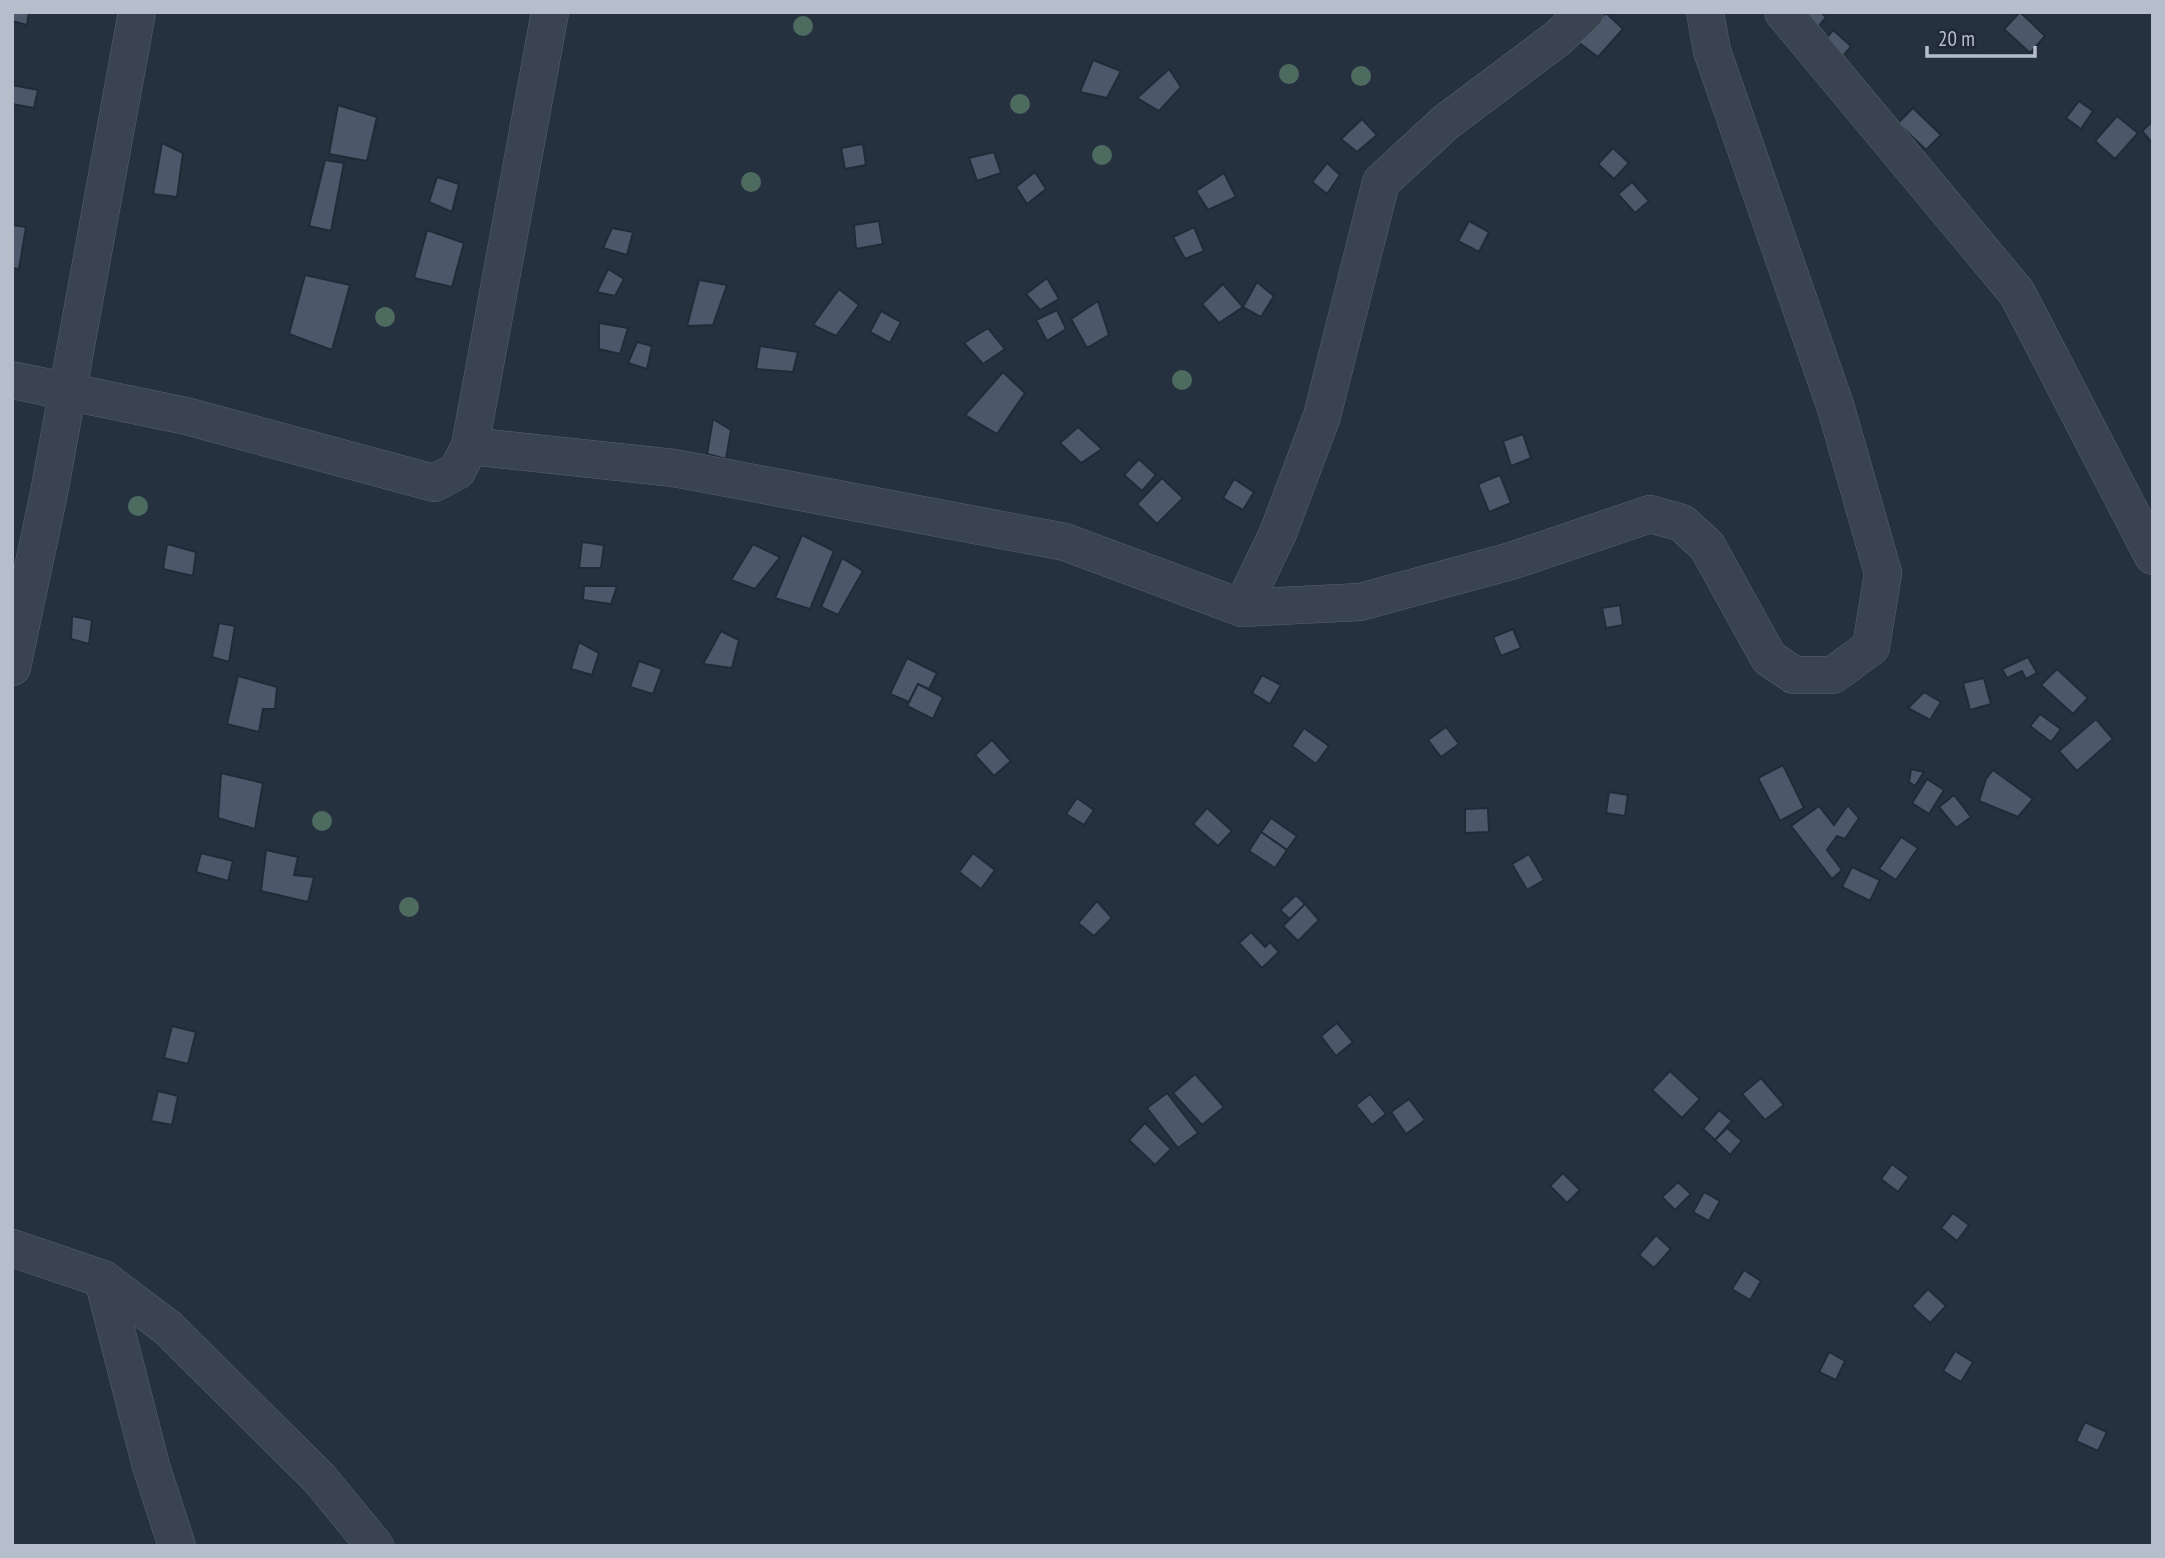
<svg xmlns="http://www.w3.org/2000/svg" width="2165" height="1558" viewBox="0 0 2165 1558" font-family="'PT Sans Narrow',sans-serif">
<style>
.building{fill:#4c5769;stroke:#212a37;stroke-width:2}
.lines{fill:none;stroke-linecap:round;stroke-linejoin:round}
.minor-casing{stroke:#58616e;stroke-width:38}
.minor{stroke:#3a4350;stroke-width:37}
.tree{fill:#4e6b60}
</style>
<rect width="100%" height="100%" fill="#263140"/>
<!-- building -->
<g class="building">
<path d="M 12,12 L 29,12 L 27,25 L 12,21 Z"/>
<path d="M 1795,12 L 1821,12 L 1826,17 L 1812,35 Z"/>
<path d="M 2020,12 L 2045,36 L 2030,53 L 2004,29 Z"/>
<path d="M 1606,13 L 1623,29 L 1598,57 L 1578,42 Z"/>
<path d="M 1833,30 L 1851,46 L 1836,65 L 1823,43 Z"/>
<path d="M 1093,60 L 1121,71 L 1107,98 L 1080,92 Z"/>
<path d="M 1169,69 L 1181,87 L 1159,111 L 1137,98 Z"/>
<path d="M 12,85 L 38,90 L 34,108 L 12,104 Z"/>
<path d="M 2079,101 L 2093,111 L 2081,129 L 2066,118 Z"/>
<path d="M 338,105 L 377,117 L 367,161 L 329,154 Z"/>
<path d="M 1913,108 L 1941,135 L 1926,150 L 1898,123 Z"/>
<path d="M 2117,116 L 2138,133 L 2115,159 L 2095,141 Z"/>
<path d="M 1362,119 L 1377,135 L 1357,152 L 1341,139 Z"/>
<path d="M 2153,121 L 2153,144 L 2142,131 Z"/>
<path d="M 162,143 L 183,153 L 177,197 L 153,194 Z"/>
<path d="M 863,144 L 866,165 L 845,169 L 841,148 Z"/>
<path d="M 1613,148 L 1629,163 L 1614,179 L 1598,164 Z"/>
<path d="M 994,152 L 1001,173 L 977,181 L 969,158 Z"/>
<path d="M 325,160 L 344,163 L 331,231 L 309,226 Z"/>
<path d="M 1327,163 L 1340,175 L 1327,194 L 1312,182 Z"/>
<path d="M 1035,172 L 1046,189 L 1027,204 L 1016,187 Z"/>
<path d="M 1224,173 L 1236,197 L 1208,210 L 1196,191 Z"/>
<path d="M 437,177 L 459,184 L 452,212 L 429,202 Z"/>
<path d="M 1632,182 L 1649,201 L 1635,213 L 1618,194 Z"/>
<path d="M 879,221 L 883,244 L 856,249 L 854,225 Z"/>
<path d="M 1469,221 L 1489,232 L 1479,252 L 1458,241 Z"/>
<path d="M 12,225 L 26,227 L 19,269 L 12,268 Z"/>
<path d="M 1194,227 L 1204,251 L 1185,259 L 1173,237 Z"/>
<path d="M 612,228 L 633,232 L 627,255 L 603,248 Z"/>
<path d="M 427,230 L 464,243 L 452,287 L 414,278 Z"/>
<path d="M 608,269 L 624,279 L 615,296 L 597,292 Z"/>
<path d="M 305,275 L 350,285 L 332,350 L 289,334 Z"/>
<path d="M 1047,278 L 1059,299 L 1040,310 L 1026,294 Z"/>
<path d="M 699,280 L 727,285 L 713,325 L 687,326 Z"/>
<path d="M 1257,282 L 1274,296 L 1261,317 L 1243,307 Z"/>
<path d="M 1223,284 L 1243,307 L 1219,323 L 1202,304 Z"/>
<path d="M 839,289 L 859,305 L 836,336 L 813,325 Z"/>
<path d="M 1098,301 L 1109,335 L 1087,348 L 1071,319 Z"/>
<path d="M 1057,310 L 1066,329 L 1047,341 L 1036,320 Z"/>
<path d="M 881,311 L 901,322 L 890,343 L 870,332 Z"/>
<path d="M 599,323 L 628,328 L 620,354 L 599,349 Z"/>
<path d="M 988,328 L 1005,349 L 983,364 L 964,343 Z"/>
<path d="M 637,342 L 652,346 L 647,369 L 628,363 Z"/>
<path d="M 760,346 L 798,352 L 793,372 L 756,369 Z"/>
<path d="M 1003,372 L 1025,393 L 997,434 L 965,415 Z"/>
<path d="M 713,419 L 731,430 L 726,459 L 707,454 Z"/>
<path d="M 1078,427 L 1102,449 L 1081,463 L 1060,443 Z"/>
<path d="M 1523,434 L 1531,458 L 1511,466 L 1503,441 Z"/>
<path d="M 1139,459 L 1156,475 L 1142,491 L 1124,475 Z"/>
<path d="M 1500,475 L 1511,503 L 1489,512 L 1478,484 Z"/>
<path d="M 1162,478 L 1183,498 L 1157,524 L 1137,504 Z"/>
<path d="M 1234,479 L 1254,492 L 1243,510 L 1223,498 Z"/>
<path d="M 802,535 L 834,551 L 810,609 L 775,598 Z"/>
<path d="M 582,542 L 604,545 L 601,568 L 579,568 Z"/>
<path d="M 167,544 L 196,552 L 193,576 L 163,569 Z"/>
<path d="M 753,544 L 780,557 L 755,589 L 731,580 Z"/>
<path d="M 842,558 L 863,571 L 838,615 L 821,607 Z"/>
<path d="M 584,586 L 617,586 L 611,604 L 583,600 Z"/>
<path d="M 1620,605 L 1623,625 L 1606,628 L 1602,608 Z"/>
<path d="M 72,616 L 92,620 L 89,644 L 71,639 Z"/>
<path d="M 219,623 L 235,626 L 229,662 L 212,657 Z"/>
<path d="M 1513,629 L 1521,648 L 1501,656 L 1493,637 Z"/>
<path d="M 721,631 L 739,640 L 732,668 L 703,664 Z"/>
<path d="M 579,642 L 599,653 L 592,675 L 571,669 Z"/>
<path d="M 2028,657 L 2037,673 L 2026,679 L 2022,671 L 2007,678 L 2002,669 Z"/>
<path d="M 907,658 L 937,673 L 929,689 L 918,684 L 909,702 L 890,694 Z"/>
<path d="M 639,661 L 662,669 L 653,694 L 630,687 Z"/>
<path d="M 2057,669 L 2088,698 L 2073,714 L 2041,685 Z"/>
<path d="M 1262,675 L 1281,685 L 1270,704 L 1252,693 Z"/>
<path d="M 238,676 L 277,687 L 275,709 L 263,709 L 259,732 L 227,724 Z"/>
<path d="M 1984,678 L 1991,704 L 1970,710 L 1963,683 Z"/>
<path d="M 918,684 L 943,697 L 933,719 L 907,706 Z"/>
<path d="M 1924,692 L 1941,702 L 1930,720 L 1908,708 Z"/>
<path d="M 2040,714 L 2061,729 L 2051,742 L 2030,726 Z"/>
<path d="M 2096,719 L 2113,739 L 2077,771 L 2059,751 Z"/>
<path d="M 1446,727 L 1459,744 L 1441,757 L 1428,740 Z"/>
<path d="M 1304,728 L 1329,746 L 1316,764 L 1292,746 Z"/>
<path d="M 992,740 L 1011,761 L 994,776 L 975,755 Z"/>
<path d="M 1783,765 L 1804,808 L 1780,821 L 1758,778 Z"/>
<path d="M 1911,769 L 1924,772 L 1915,786 L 1909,782 Z"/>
<path d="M 1993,770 L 2033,799 L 2018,817 L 1979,801 L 1986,779 Z"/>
<path d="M 221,773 L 263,783 L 255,829 L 218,818 Z"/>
<path d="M 1927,779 L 1944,790 L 1929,814 L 1912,803 Z"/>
<path d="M 1609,792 L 1628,795 L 1625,816 L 1606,813 Z"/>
<path d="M 1954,795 L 1971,817 L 1956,828 L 1939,807 Z"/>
<path d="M 1077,798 L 1094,810 L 1084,825 L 1066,814 Z"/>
<path d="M 1848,805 L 1859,818 L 1845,839 L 1837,836 L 1827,850 L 1842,870 L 1832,879 L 1791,826 L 1819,806 L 1834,825 Z"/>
<path d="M 1207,808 L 1232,831 L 1218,846 L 1193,824 Z"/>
<path d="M 1488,808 L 1489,832 L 1465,833 L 1465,809 Z"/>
<path d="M 1271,818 L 1297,836 L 1287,850 L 1261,832 Z"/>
<path d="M 1261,832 L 1287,850 L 1275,868 L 1249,851 Z"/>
<path d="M 1901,837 L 1918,848 L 1896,880 L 1879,869 Z"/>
<path d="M 266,850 L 298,857 L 294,875 L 314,877 L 308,902 L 261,891 Z"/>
<path d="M 201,853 L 233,861 L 228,881 L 196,872 Z"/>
<path d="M 973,853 L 995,870 L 981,889 L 959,872 Z"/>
<path d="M 1529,854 L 1544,880 L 1527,890 L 1512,864 Z"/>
<path d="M 1852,867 L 1880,880 L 1870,901 L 1842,887 Z"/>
<path d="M 1296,895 L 1305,904 L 1290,919 L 1280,910 Z"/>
<path d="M 1097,901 L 1112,918 L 1094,936 L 1078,923 Z"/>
<path d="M 1305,904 L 1319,920 L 1298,941 L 1283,926 Z"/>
<path d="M 1251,932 L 1265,947 L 1270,942 L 1279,952 L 1262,968 L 1239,943 Z"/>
<path d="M 1337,1023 L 1353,1042 L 1336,1056 L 1321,1036 Z"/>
<path d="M 172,1026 L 196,1032 L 188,1064 L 164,1058 Z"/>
<path d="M 1670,1071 L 1700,1099 L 1682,1118 L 1652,1090 Z"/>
<path d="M 1195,1074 L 1224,1107 L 1202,1125 L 1173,1093 Z"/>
<path d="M 1761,1078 L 1784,1105 L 1765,1120 L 1742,1094 Z"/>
<path d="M 158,1091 L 178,1096 L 172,1125 L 151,1121 Z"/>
<path d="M 1167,1093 L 1198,1133 L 1178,1148 L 1147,1108 Z"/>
<path d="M 1370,1094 L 1386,1114 L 1372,1125 L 1356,1105 Z"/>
<path d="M 1409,1099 L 1425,1120 L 1406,1134 L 1391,1112 Z"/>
<path d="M 1719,1110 L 1732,1121 L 1715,1140 L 1703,1129 Z"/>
<path d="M 1145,1123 L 1171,1149 L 1155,1165 L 1129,1140 Z"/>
<path d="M 1727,1128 L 1742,1141 L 1730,1155 L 1715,1140 Z"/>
<path d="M 1892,1164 L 1909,1177 L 1898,1192 L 1881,1179 Z"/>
<path d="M 1563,1173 L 1580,1190 L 1567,1203 L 1550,1186 Z"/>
<path d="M 1678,1182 L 1691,1194 L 1675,1210 L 1662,1197 Z"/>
<path d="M 1704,1192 L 1720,1201 L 1709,1221 L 1693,1212 Z"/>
<path d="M 1953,1213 L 1969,1225 L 1957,1241 L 1941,1228 Z"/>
<path d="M 1656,1235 L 1671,1249 L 1654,1268 L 1639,1255 Z"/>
<path d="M 1744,1270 L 1761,1281 L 1750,1300 L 1732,1289 Z"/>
<path d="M 1928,1289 L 1946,1306 L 1930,1323 L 1912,1306 Z"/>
<path d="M 1955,1351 L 1973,1362 L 1961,1382 L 1943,1371 Z"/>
<path d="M 1829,1352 L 1845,1361 L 1836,1380 L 1819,1372 Z"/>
<path d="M 2085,1422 L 2107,1432 L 2098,1451 L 2076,1441 Z"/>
</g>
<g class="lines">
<defs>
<g id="minor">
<path d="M 1783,12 L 2017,293 L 2153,556"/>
<path d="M 12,380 L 186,416 L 434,483 L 457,471 L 470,446 L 550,12"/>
<path d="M 470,446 L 674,468 L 1065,542 L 1242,608 L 1360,602 L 1511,561 L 1650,514 L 1682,523 L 1707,546 L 1769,658 L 1794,675 L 1833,675 L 1871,647 L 1883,573 L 1836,408 L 1712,51 L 1705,12"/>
<path d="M 1242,608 L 1278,533 L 1322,416 L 1381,182 L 1446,122 L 1558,38 L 1585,12"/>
<path d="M 12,667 L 49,493 L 137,12"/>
<path d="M 12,1248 L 103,1279 L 168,1328 L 319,1478 L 375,1546"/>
<path d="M 103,1279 L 151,1466 L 177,1546"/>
</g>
</defs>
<!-- minor casing -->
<use href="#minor" class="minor-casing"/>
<!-- minor -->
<use href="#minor" class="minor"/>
</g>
<!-- trees -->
<g class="tree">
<circle cx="803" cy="26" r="10"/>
<circle cx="1289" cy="74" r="10"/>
<circle cx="1361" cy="76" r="10"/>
<circle cx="1020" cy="104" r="10"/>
<circle cx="1102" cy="155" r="10"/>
<circle cx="751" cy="182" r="10"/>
<circle cx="385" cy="317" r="10"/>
<circle cx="1182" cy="380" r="10"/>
<circle cx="138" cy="506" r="10"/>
<circle cx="322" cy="821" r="10"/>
<circle cx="409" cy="907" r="10"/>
</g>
<!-- border -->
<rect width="2165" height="1558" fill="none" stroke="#b7becb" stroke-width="28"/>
<!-- scale -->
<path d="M1927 46v10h108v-10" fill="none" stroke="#b7becb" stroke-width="3.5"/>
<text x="1938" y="46" font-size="21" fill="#b7becb" stroke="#1f2835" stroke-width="5" paint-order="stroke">20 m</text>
</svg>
